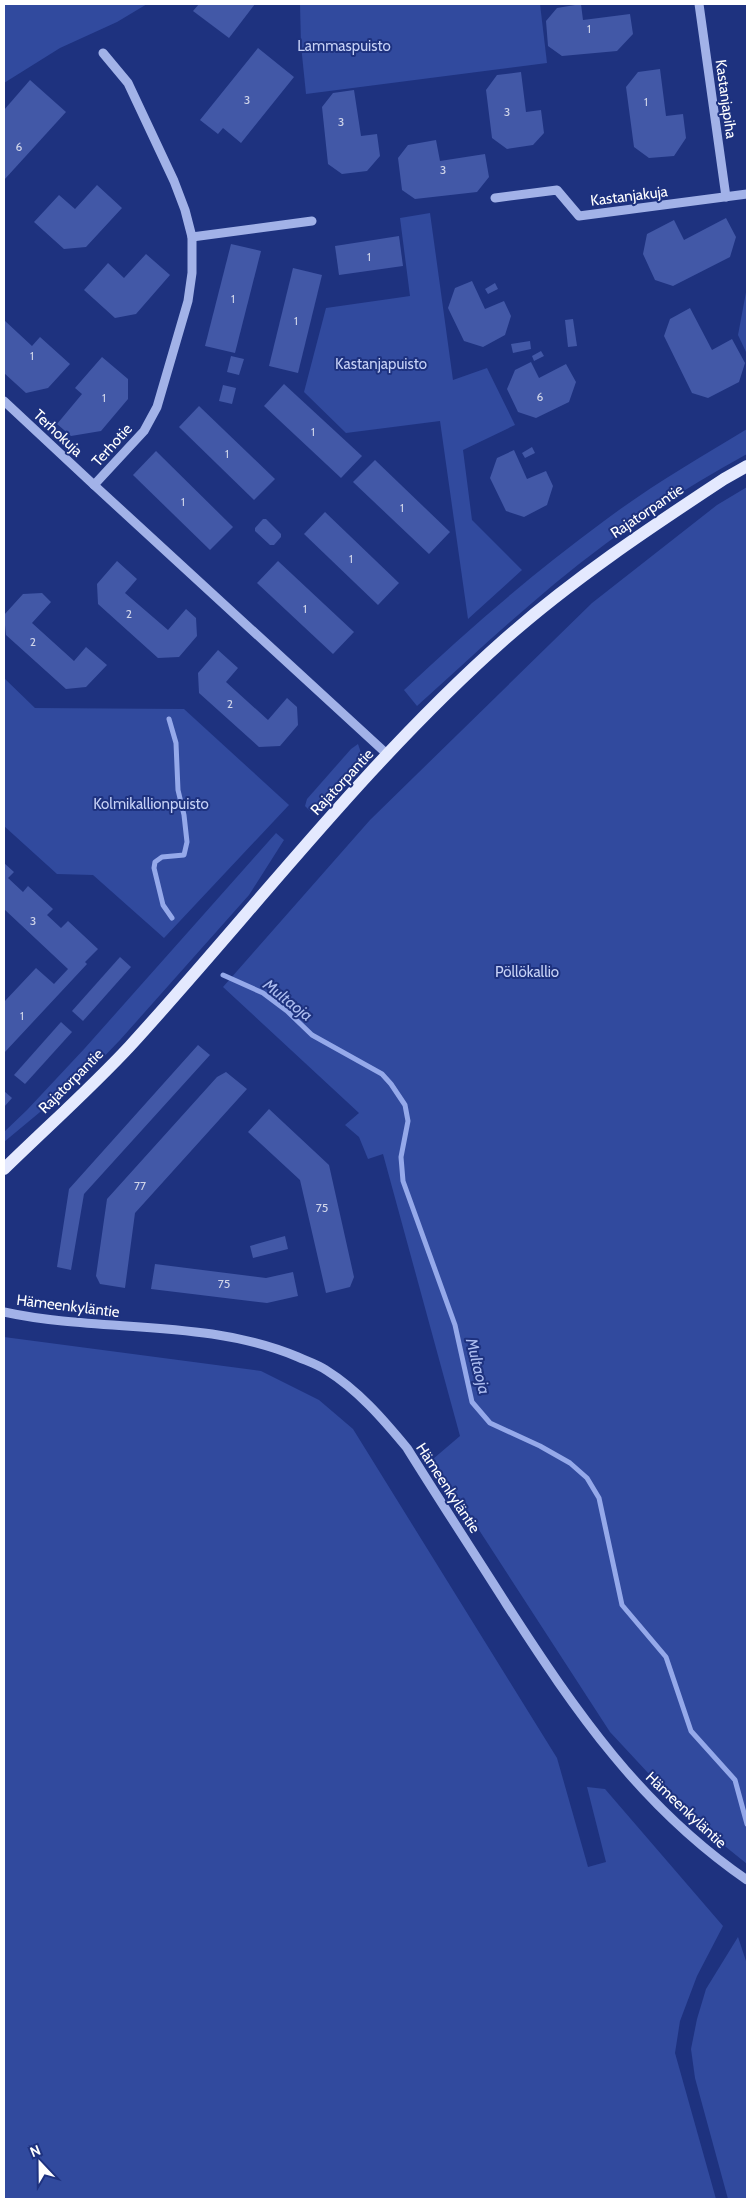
<svg xmlns="http://www.w3.org/2000/svg" width="751" height="2203" viewBox="0 0 751 2203" font-family="Cabin,sans-serif">
<style>
.green{fill:#314a9e}
.lines{fill:none;stroke-linecap:round;stroke-linejoin:round}
.stream{stroke:#95a9ea;stroke-width:5}
.building{fill:#4258a7}
.minor{stroke:#a2b2e8;stroke-width:9}
.major{stroke:#e4e9fe;stroke-width:12}
.labels{text-anchor:middle;dominant-baseline:central;stroke-width:4;stroke-linejoin:round;paint-order:stroke}
.number-label{font-size:12px;fill:#d0d5e9}
.park-label{font-size:15px;fill:#c6d1f6;stroke:#1e327f}
.street-label{font-size:15px;fill:#fff;stroke:#1e327f}
.water-label{font-size:16px;font-style:italic;fill:#adbdf0;stroke:#1e327f}
</style>
<rect width="100%" height="100%" fill="#1e327f"/>
<!-- green -->
<g class="green">
<path d="M 4,4 L 147,4 L 117,22 L 60,48 L 4,83 Z"/>
<path d="M 300,4 L 540,4 L 547,63 L 306,94 L 301,45 Z"/>
<path d="M 430,213 L 453,380 L 487,368 L 515,425 L 463,450 L 472,520 L 522,570 L 468,619 L 440,421 L 346,433 L 304,392 L 326,308 L 410,296 L 400,218 Z"/>
<path d="M 747,287 L 747,354 L 738,335 Z"/>
<path d="M 747,429 L 747,454 C 698,481 649,511 604,545 C 538,594 478,651 417,706 L 404,690 C 468,630 533,573 604,521 C 649,487 699,458 747,429 Z"/>
<path d="M 747,487 L 747,1864 L 689,1817 L 610,1732 L 433,1459 L 460,1436 L 383,1154 L 368,1159 L 359,1137 L 345,1125 L 359,1113 L 223,987 L 370,820 L 592,603 L 717,505 Z"/>
<path d="M 4,678 L 35,708 L 184,709 L 289,805 L 164,938 L 93,875 L 57,874 L 4,826 Z"/>
<path d="M 358,744 L 361,753 L 355,768 L 310,811 L 305,806 L 307,799 L 351,749 Z"/>
<path d="M 276,833 L 284,840 L 249,895 L 120,1040 L 93,1068 L 4,1142 L 4,1132 L 27,1110 L 85,1048 Z"/>
<path d="M 4,1337 L 261,1371 L 319,1400 L 353,1429 L 557,1758 L 588,1867 L 606,1862 L 587,1787 L 605,1789 L 723,1926 L 697,1976 L 680,2021 L 675,2053 L 716,2199 L 4,2199 Z"/>
<path d="M 738,1937 L 747,1964 L 747,2199 L 728,2199 L 695,2078 L 691,2049 L 697,2019 L 706,1989 Z"/>
</g>
<g class="lines">
<!-- stream -->
<g class="stream">
<path d="M 169,719 L 176,743 L 178,790 L 184,815 L 187,842 L 184,855 L 162,857 L 155,862 L 154,868 L 163,905 L 172,918"/>
<path d="M 223,975 L 263,993 L 287,1011 L 312,1035 L 382,1074 L 391,1084 L 405,1105 L 408,1121 L 401,1157 L 403,1181 L 455,1325 L 472,1402 L 490,1423 L 540,1446 L 570,1463 L 587,1478 L 599,1498 L 622,1605 L 666,1657 L 691,1731 L 735,1780 L 747,1824"/>
</g>
</g>
<!-- building -->
<g class="building">
<path d="M 199,4 L 255,4 L 229,38 L 193,11 Z"/>
<path d="M 581,4 L 583,20 L 630,14 L 633,34 L 617,51 L 562,56 L 548,46 L 546,21 L 557,8 Z"/>
<path d="M 258,48 L 294,77 L 241,143 L 223,128 L 218,134 L 200,120 Z"/>
<path d="M 660,69 L 666,116 L 683,114 L 686,138 L 674,156 L 649,158 L 634,147 L 626,87 L 638,72 Z"/>
<path d="M 521,72 L 526,112 L 541,110 L 544,133 L 533,145 L 507,149 L 492,138 L 486,90 L 497,75 Z"/>
<path d="M 30,80 L 66,112 L 4,180 L 4,110 Z"/>
<path d="M 354,90 L 361,136 L 377,134 L 380,156 L 367,171 L 342,174 L 328,164 L 322,107 L 333,93 Z"/>
<path d="M 436,140 L 440,161 L 485,154 L 489,177 L 477,192 L 415,199 L 402,190 L 398,158 L 408,145 Z"/>
<path d="M 97,185 L 122,208 L 86,247 L 64,249 L 34,222 L 59,195 L 75,209 Z"/>
<path d="M 726,218 L 736,237 L 730,257 L 673,286 L 655,280 L 643,254 L 647,234 L 674,220 L 684,240 Z"/>
<path d="M 399,236 L 403,266 L 339,275 L 335,246 Z"/>
<path d="M 231,244 L 261,251 L 235,353 L 205,346 Z"/>
<path d="M 146,254 L 170,275 L 136,314 L 115,318 L 84,290 L 108,263 L 124,278 Z"/>
<path d="M 293,268 L 322,275 L 298,373 L 269,366 Z"/>
<path d="M 472,281 L 485,309 L 504,301 L 511,316 L 505,335 L 483,347 L 464,341 L 448,308 L 455,288 Z"/>
<path d="M 495,283 L 498,289 L 488,294 L 485,289 Z"/>
<path d="M 690,308 L 712,350 L 732,339 L 745,363 L 739,382 L 708,398 L 692,393 L 664,336 L 670,319 Z"/>
<path d="M 573,319 L 577,346 L 568,347 L 565,320 Z"/>
<path d="M 4,320 L 32,346 L 40,337 L 70,364 L 48,388 L 26,393 L 4,373 Z"/>
<path d="M 530,341 L 531,349 L 513,353 L 511,344 Z"/>
<path d="M 541,351 L 544,356 L 534,361 L 532,356 Z"/>
<path d="M 231,356 L 244,359 L 239,375 L 227,372 Z"/>
<path d="M 102,357 L 128,379 L 128,399 L 101,431 L 71,436 L 57,424 L 82,394 L 75,388 Z"/>
<path d="M 531,362 L 539,378 L 566,364 L 576,382 L 569,402 L 536,418 L 518,412 L 507,389 L 515,370 Z"/>
<path d="M 284,384 L 362,456 L 341,478 L 264,406 Z"/>
<path d="M 223,385 L 236,388 L 232,404 L 219,401 Z"/>
<path d="M 199,406 L 275,479 L 254,500 L 179,427 Z"/>
<path d="M 532,447 L 535,453 L 525,458 L 522,453 Z"/>
<path d="M 514,450 L 527,479 L 546,471 L 553,486 L 547,505 L 524,517 L 506,511 L 490,478 L 497,458 Z"/>
<path d="M 156,451 L 233,527 L 210,550 L 133,475 Z"/>
<path d="M 375,460 L 450,532 L 429,554 L 353,482 Z"/>
<path d="M 325,512 L 399,583 L 378,605 L 304,534 Z"/>
<path d="M 263,519 L 266,519 L 281,534 L 281,537 L 274,545 L 270,545 L 255,531 L 255,528 Z"/>
<path d="M 117,561 L 137,579 L 125,593 L 168,630 L 186,609 L 196,618 L 197,636 L 179,657 L 158,658 L 98,604 L 97,584 Z"/>
<path d="M 278,561 L 354,632 L 333,654 L 257,583 Z"/>
<path d="M 42,593 L 51,602 L 32,623 L 74,661 L 86,647 L 107,665 L 86,687 L 66,689 L 6,635 L 4,615 L 23,594 Z"/>
<path d="M 218,650 L 238,668 L 226,682 L 268,720 L 287,698 L 297,707 L 298,725 L 280,746 L 259,747 L 199,693 L 198,673 Z"/>
<path d="M 4,863 L 14,872 L 8,878 L 23,892 L 28,886 L 53,909 L 47,915 L 61,928 L 68,921 L 98,949 L 85,962 L 87,964 L 4,1053 L 4,1002 L 36,968 L 54,984 L 68,969 L 4,909 Z"/>
<path d="M 120,957 L 131,967 L 83,1021 L 72,1011 Z"/>
<path d="M 61,1022 L 72,1032 L 25,1084 L 14,1075 Z"/>
<path d="M 198,1045 L 210,1055 L 84,1194 L 71,1270 L 57,1267 L 69,1189 Z"/>
<path d="M 226,1072 L 247,1089 L 135,1213 L 125,1288 L 100,1284 L 96,1276 L 107,1199 L 217,1077 Z"/>
<path d="M 4,1091 L 12,1098 L 4,1107 Z"/>
<path d="M 269,1109 L 329,1165 L 354,1277 L 350,1287 L 326,1293 L 300,1180 L 248,1132 Z"/>
<path d="M 285,1236 L 288,1249 L 253,1258 L 250,1246 Z"/>
<path d="M 155,1264 L 266,1278 L 293,1272 L 298,1296 L 267,1303 L 151,1289 Z"/>
</g>
<g class="lines">
<!-- minor -->
<g class="minor">
<path d="M 699,4 L 726,197"/>
<path d="M 103,53 L 128,83 L 174,181 L 185,210 L 192,237 L 192,273 L 188,301 L 157,407 L 144,431 L 94,485 L 388,755"/>
<path d="M 495,198 L 557,190 L 579,216 L 747,194"/>
<path d="M 192,237 L 312,221"/>
<path d="M 4,401 L 94,485"/>
<path d="M 4,1312 C 100,1333 206,1318 298,1357 C 307,1361 317,1364 326,1370 C 358,1390 383,1419 407,1448 C 440,1501 474,1553 507,1605 C 576,1712 641,1807 747,1880"/>
</g>
<!-- major -->
<path class="major" d="M 4,1169 C 46,1128 90,1089 130,1046 C 254,910 367,761 505,639 C 573,579 648,529 724,479 L 747,466"/>
</g>
<g class="labels">
<!-- number labels -->
<g class="number-label">
<text x="589" y="28">1</text>
<text x="247" y="99">3</text>
<text x="646" y="101">1</text>
<text x="507" y="111">3</text>
<text x="341" y="121">3</text>
<text x="19" y="146">6</text>
<text x="443" y="169">3</text>
<text x="369" y="256">1</text>
<text x="233" y="298">1</text>
<text x="296" y="320">1</text>
<text x="32" y="355">1</text>
<text x="540" y="396">6</text>
<text x="104" y="397">1</text>
<text x="313" y="431">1</text>
<text x="227" y="453">1</text>
<text x="183" y="501">1</text>
<text x="402" y="507">1</text>
<text x="351" y="558">1</text>
<text x="305" y="608">1</text>
<text x="129" y="613">2</text>
<text x="33" y="641">2</text>
<text x="230" y="703">2</text>
<text x="33" y="920">3</text>
<text x="22" y="1015">1</text>
<text x="140" y="1185">77</text>
<text x="322" y="1207">75</text>
<text x="224" y="1283">75</text>
</g>
<!-- park labels -->
<g class="park-label">
<text x="344" y="46">Lammaspuisto</text>
<text x="381" y="364">Kastanjapuisto</text>
<text x="151" y="804">Kolmikallionpuisto</text>
<text x="527" y="972">Pöllökallio</text>
</g>
<!-- street labels -->
<g class="street-label">
<text transform="translate(726 99) rotate(82)">Kastanjapiha</text>
<text transform="translate(629 196) rotate(-7)">Kastanjakuja</text>
<text transform="translate(58 433) rotate(43)">Terhokuja</text>
<text transform="translate(112 445) rotate(-48)">Terhotie</text>
<text transform="translate(647 511) rotate(-34)">Rajatorpantie</text>
<text transform="translate(342 782) rotate(-47)">Rajatorpantie</text>
<text transform="translate(71 1081) rotate(-45)">Rajatorpantie</text>
<text transform="translate(68 1306) rotate(7)">Hämeenkyläntie</text>
<text transform="translate(448 1488) rotate(57)">Hämeenkyläntie</text>
<text transform="translate(686 1810) rotate(43)">Hämeenkyläntie</text>
</g>
<!-- water labels -->
<g class="water-label">
<text transform="translate(288 1000) rotate(38)">Multaoja</text>
<text transform="translate(478 1366) rotate(76)">Multaoja</text>
</g>
</g>
<!-- border -->
<rect width="751" height="2203" fill="none" stroke="#ffffff" stroke-width="10"/>
<!-- north arrow -->
<g transform="translate(40 2163) rotate(338)" stroke="#1e327f" stroke-width="4" paint-order="stroke">
<path d="M0-4L9 19L0 12L-9 19Z" fill="#ffffff"/>
<text y="-8" font-size="14" font-weight="bold" text-anchor="middle" fill="#ffffff">N</text>
</g>
</svg>
